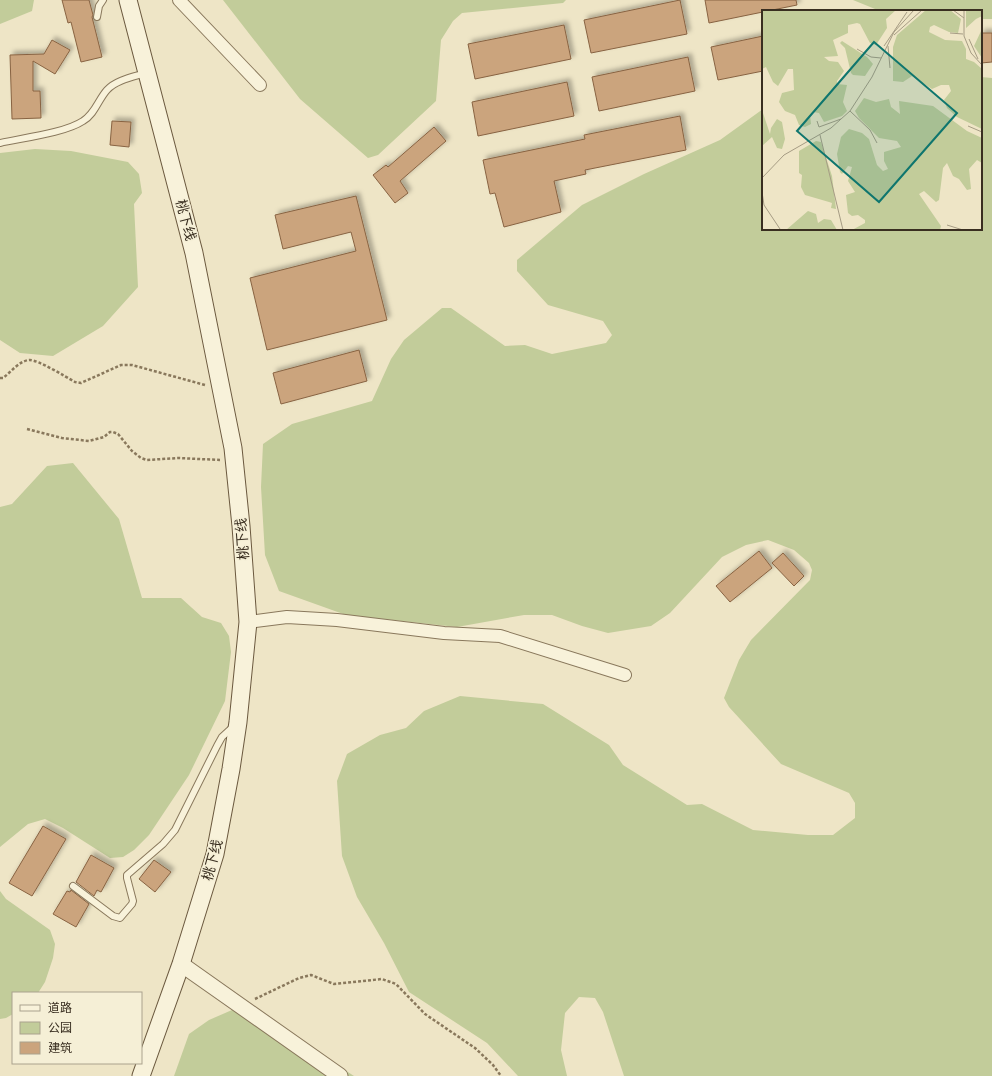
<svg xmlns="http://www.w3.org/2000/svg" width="992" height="1076" viewBox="0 0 992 1076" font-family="Lora,'Noto Sans SC',serif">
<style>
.green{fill:#c2cc9a}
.building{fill:#cba47d;stroke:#886342;filter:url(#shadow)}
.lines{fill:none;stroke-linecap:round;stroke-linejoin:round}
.service-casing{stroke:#89785c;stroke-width:8}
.minor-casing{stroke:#89785c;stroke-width:14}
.tertiary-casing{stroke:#89785c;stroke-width:17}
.secondary-casing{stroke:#6b593f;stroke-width:19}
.path{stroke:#89785c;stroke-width:2.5;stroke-dasharray:3 2;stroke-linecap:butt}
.service{stroke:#f8f2da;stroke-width:6}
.minor{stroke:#f8f2da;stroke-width:12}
.tertiary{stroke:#f8f2da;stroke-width:15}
.secondary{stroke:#f8f2da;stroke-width:17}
.labels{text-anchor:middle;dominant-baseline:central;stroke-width:3;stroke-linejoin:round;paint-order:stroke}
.street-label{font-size:14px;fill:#392e20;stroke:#f5efd6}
.inset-road{fill:none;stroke:#a69c84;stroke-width:1}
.view{fill:#0f766e;fill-opacity:0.15;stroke:#0f766e;stroke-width:2}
.inset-edge{fill:none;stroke:#392e20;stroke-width:2}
</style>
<defs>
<filter id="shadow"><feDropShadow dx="3.5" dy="-3.5" stdDeviation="2" flood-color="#0004"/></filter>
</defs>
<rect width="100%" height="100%" fill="#eee5c6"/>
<!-- green -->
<g class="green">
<path d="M 0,0 L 34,0 L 32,11 L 0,24 Z"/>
<path d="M 223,0 L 566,0 L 563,3 L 462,13 L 453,21 L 441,40 L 436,101 L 378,155 L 368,158 L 300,99 Z"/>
<path d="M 853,0 L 992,0 L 992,19 L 981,19 L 981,11 L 880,11 Z"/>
<path d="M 981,77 L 992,78 L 992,1076 L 624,1076 L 603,1012 L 595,998 L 579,997 L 565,1013 L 561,1050 L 567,1076 L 518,1076 L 487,1043 L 409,992 L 384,943 L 357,897 L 342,856 L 337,781 L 347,754 L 380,735 L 406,728 L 424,711 L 460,696 L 543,704 L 609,745 L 623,765 L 687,805 L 702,804 L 753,830 L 808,835 L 833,835 L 855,818 L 855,803 L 849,793 L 781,764 L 729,707 L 724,698 L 739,660 L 751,640 L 810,580 L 812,570 L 809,563 L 794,550 L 768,540 L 746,545 L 722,557 L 670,613 L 651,626 L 608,633 L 582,626 L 552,615 L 524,615 L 457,627 L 346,615 L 279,591 L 265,555 L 261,487 L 263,444 L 292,424 L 372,401 L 391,359 L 404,340 L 442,308 L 451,308 L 505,346 L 525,345 L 552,354 L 606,343 L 612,335 L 603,321 L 548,305 L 517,271 L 517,260 L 582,205 L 644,174 L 720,140 L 763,109 L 763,229 L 981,229 Z"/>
<path d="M 35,149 L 71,151 L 128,162 L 139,174 L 142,193 L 134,204 L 138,287 L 103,326 L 53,356 L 20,353 L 0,340 L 0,153 Z"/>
<path d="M 73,463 L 119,519 L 142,598 L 181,598 L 202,617 L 221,623 L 229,636 L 231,652 L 225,701 L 189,775 L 149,835 L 134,850 L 123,857 L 110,858 L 63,828 L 45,819 L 28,824 L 0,847 L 0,507 L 12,504 L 47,466 Z"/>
<path d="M 0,891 L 6,899 L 50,930 L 55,944 L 53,958 L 45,982 L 38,993 L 13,993 L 13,1014 L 6,1018 L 0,1019 Z"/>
<path d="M 232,1010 L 263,1017 L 354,1076 L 174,1076 L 189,1034 L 209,1020 Z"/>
</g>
<!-- building -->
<g class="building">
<path d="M 62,0 L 89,0 L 93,15 L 92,17 L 102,57 L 81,62 L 71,22 L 68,23 Z"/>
<path d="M 680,0 L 687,34 L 591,53 L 584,20 Z"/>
<path d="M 705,0 L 796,0 L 797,5 L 709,23 Z"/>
<path d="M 564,25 L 571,59 L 475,79 L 468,44 Z"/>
<path d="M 981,33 L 992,33 L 992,62 L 981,63 Z"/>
<path d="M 763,36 L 763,71 L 718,80 L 711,47 Z"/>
<path d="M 52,40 L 70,50 L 55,74 L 33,61 L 33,91 L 40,91 L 41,118 L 12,119 L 10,55 L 44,54 Z"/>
<path d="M 688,57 L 695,91 L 599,111 L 592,77 Z"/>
<path d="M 567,82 L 574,116 L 478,136 L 472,102 Z"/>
<path d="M 680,116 L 686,150 L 585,170 L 586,174 L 554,181 L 561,212 L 504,227 L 495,193 L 490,194 L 483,160 L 585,139 L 584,135 Z"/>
<path d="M 112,121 L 131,122 L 129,147 L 110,145 Z"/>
<path d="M 434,127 L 446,141 L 400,181 L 408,193 L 395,203 L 373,175 L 386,165 L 388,167 Z"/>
<path d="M 356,196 L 387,320 L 267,350 L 250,278 L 356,251 L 351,232 L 283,249 L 275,215 Z"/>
<path d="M 359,350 L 367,381 L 281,404 L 273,373 Z"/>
<path d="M 759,551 L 772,568 L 730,602 L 716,586 Z"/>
<path d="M 783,553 L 804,576 L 794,586 L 772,563 Z"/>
<path d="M 43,826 L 66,839 L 32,896 L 9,883 Z"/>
<path d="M 91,855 L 114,868 L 101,892 L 97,890 L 94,896 L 76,882 Z"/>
<path d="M 154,860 L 171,872 L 155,892 L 139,879 Z"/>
<path d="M 71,890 L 89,904 L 76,927 L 53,914 L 67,891 L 70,892 Z"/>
</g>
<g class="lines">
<defs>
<g id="service">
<path d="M 97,17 L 99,6 L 103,0"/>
<path d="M 0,143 C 22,138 65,133 83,121 C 95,114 98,100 107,90 C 116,80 133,77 146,73"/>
<path d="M 73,886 L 113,916 L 120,918 L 132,904 L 133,901 L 127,878 L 127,875 L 163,844 L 175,830 L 217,746 L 222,737 L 234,726"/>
</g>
<g id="minor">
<path d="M 179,0 L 260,85"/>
<path d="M 248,622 L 287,617 L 337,620 L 444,633 L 500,636 L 625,675"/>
</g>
<path id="tertiary" d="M 181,964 L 340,1076"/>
<path id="secondary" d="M 128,0 L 194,253 L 233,448 L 241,526 L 248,622 L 238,722 L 231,769 L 215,854 L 181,964 L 141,1076"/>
</defs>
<!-- service casing -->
<use href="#service" class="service-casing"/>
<!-- minor casing -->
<use href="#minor" class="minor-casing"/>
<!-- tertiary casing -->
<use href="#tertiary" class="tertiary-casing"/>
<!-- secondary casing -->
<use href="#secondary" class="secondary-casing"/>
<!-- path -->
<g class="path">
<path d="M 0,378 L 3,378 C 11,372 19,361 29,360 C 37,359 66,377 75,382 L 81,383 L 121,365 L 132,365 L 205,385"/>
<path d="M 27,429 L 62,438 L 89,441 L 104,437 L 110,432 L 113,432 L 118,434 L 132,451 L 141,458 L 147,460 L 179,458 L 220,460"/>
<path d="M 255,999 L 299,978 L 311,975 L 334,984 L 382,979 L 396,984 L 425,1014 L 475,1048 L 493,1065 L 501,1076"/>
</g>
<!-- service -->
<use href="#service" class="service"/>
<!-- minor -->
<use href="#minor" class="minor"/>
<!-- tertiary -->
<use href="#tertiary" class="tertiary"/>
<!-- secondary -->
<use href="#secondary" class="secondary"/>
</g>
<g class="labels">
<!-- street labels -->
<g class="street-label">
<text transform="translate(186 220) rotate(75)">桃下线</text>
<text transform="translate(242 539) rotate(-94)">桃下线</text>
<text transform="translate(212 860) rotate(-75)">桃下线</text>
</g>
</g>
<!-- overview -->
<g transform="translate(762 10)">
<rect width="220" height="220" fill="#eee5c6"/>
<path d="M 0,0 L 134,0 L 124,9 L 125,18 L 114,35 L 108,33 L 98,14 L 95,13 L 86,15 L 86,23 L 71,30 L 76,46 L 62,47 L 67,51 L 76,52 L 82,61 L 75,71 L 75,74 L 85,75 L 81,92 L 85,101 L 80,106 L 62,112 L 57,103 L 51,102 L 48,105 L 49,114 L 43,117 L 37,115 L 33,105 L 23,101 L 17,92 L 20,83 L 32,80 L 31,59 L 26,59 L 16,76 L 11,72 L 4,57 L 0,59 ZM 164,0 L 188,0 L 199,9 L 196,23 L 187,22 L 172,15 L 168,17 L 167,22 L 183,30 L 200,31 L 204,39 L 204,49 L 212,52 L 220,59 L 220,119 L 195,107 L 185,98 L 182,90 L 189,81 L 187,75 L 179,75 L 170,79 L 150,66 L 141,72 L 131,71 L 131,37 L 135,25 ZM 204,0 L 220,0 L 220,6 L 214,9 L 204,18 ZM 220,19 L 220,48 L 212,36 ZM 80,31 L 105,47 L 111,54 L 103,66 L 91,65 L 89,63 L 83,38 L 78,33 ZM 102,88 L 114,92 L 127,89 L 129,97 L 138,104 L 137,91 L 171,96 L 205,121 L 220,128 L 220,153 L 215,150 L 207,159 L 209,179 L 205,180 L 197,169 L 191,166 L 185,153 L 181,158 L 177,190 L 174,192 L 162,181 L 157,184 L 179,216 L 178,220 L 90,220 L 103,213 L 103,210 L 96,205 L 90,206 L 86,203 L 84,185 L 93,182 L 86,171 L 90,157 L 86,156 L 80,164 L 78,162 L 75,144 L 79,127 L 87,119 L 100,123 L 107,129 L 115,155 L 121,161 L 126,159 L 122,151 L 122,142 L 139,137 L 135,131 L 117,128 L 97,108 L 93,101 ZM 0,100 L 8,124 L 9,118 L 15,109 L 20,112 L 23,129 L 20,139 L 15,138 L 10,127 L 0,136 ZM 54,131 L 59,132 L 70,166 L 74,199 L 69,198 L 70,193 L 67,192 L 43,185 L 39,177 L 40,165 L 37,163 L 37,141 ZM 46,201 L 54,204 L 56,213 L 62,209 L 69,210 L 75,220 L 24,220 Z" fill="#c2cc9a"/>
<path class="inset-road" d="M 191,0 L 202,8M 202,0 L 202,26 L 209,43 L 220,55M 188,23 L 201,24M 132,25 L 160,0M 207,29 L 216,49M 122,36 L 145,2M 126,36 L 128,58M 95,39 L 109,47 L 119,48M 88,101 L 108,120 L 115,133M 55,111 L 57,117 L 79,109M 206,116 L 220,122M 58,125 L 81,220M 0,168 L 22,145 L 69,118 L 88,101 L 110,67 L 132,22 L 152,0M 0,182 L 2,195 L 18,219M 185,215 L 201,220"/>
<path class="view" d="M 112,32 L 195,103 L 117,192 L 35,121 Z"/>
<rect width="220" height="220" class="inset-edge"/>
</g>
<!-- legend -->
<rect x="12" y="992" width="130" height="72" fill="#f5efd6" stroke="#aaa28d"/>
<rect x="20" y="1005" width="20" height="6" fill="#f8f2da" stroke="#aaa28d"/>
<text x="48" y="1012" font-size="12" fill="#392e20">道路</text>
<rect x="20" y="1022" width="20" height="12" fill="#c2cc9a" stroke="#aaa28d"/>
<text x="48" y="1032" font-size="12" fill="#392e20">公园</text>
<rect x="20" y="1042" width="20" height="12" fill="#cba47d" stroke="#aaa28d"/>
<text x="48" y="1052" font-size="12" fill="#392e20">建筑</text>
</svg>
